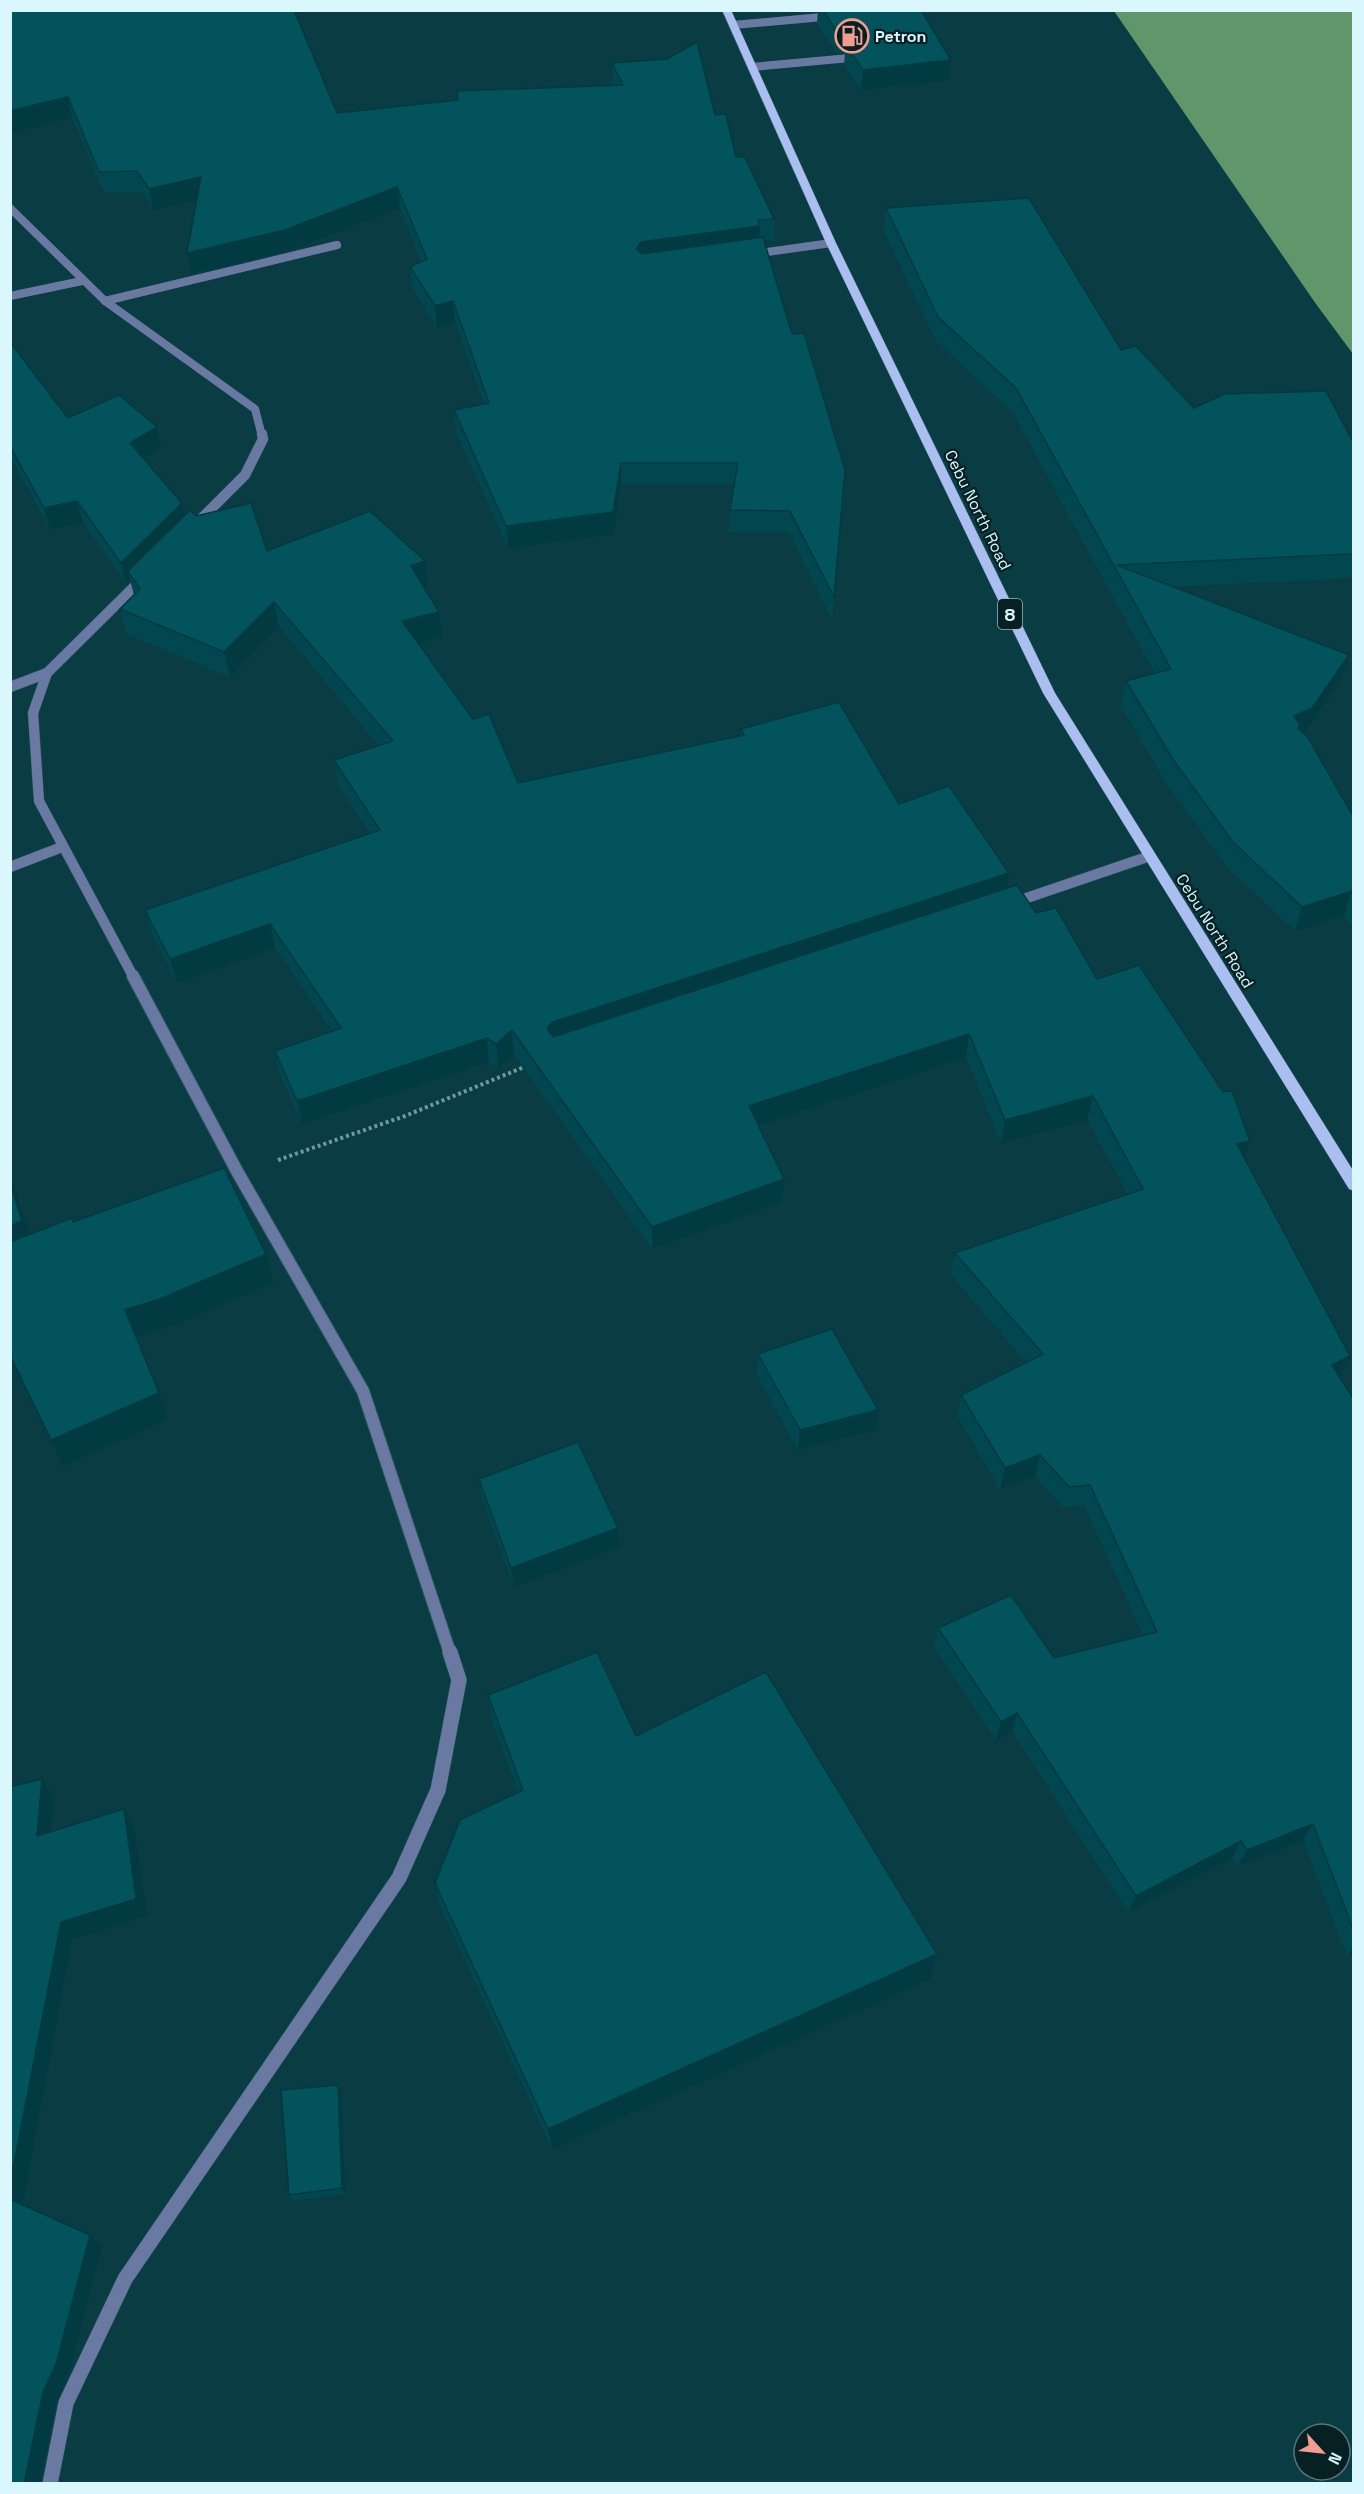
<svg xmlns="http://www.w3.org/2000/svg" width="1364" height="2494" viewBox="0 0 1364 2494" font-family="'Space Grotesk',sans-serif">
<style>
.water{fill:#61966a}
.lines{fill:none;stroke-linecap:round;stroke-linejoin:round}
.lane-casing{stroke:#2a5a61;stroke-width:8}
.street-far3-casing{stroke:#2a5a61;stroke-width:8}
.street-far2-casing{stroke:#2a5a61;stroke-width:11}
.street-far1-casing{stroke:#2a5a61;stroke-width:14}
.street-casing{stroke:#2a5a61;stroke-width:16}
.primary-casing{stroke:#2a5a61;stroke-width:1}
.path{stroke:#70989e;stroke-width:4;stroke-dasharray:3 3;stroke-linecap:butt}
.lane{stroke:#6a79a2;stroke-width:8}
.street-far3{stroke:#6a79a2;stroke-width:8}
.street-far2{stroke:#6a79a2;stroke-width:10}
.street-far1{stroke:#6a79a2;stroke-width:12}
.street{stroke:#6a79a2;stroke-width:15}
.primary{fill:#abbef0;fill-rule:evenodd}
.wall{fill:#02474f}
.shaded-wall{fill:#013a40}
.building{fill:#02535c;stroke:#013a40;stroke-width:1.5}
.labels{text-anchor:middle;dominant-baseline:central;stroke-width:4.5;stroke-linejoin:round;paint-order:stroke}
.far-poi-label{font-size:16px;font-weight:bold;fill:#d9f7fc;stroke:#062024;text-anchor:start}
.far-street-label{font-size:16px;fill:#d9f7fc;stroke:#062024}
.shield{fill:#062024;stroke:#9ab6bb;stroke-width:1.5}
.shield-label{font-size:18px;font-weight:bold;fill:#d9f7fc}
</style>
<rect width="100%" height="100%" fill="#093c43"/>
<!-- water -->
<path class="water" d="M 1114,11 L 1353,11 L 1353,354 L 1316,304 Z"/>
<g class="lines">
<defs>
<g id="lane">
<path d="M 733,25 L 834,16"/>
<path d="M 752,67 L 861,57"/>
</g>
<g id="street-far3">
<path d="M 10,208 L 105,301 L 255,409 L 262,436"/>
<path d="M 753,254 L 831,243"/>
<path d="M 10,296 L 82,281"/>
<path d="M 105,301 L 337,245"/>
</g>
<g id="street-far2">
<path d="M 196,524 L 245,475 L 263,439 L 262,434"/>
<path d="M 10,687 L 47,673"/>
<path d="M 10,867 L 62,847"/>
<path d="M 1012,903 L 1150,856"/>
<path d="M 134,978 L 39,801 L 33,713 L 47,673 L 144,577"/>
</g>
<path id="street-far1" d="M 133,976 L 238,1173 L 363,1391 L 450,1653"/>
<path id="street" d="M 50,2484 L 66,2403 L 125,2279 L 399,1878 L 438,1790 L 459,1680 L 450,1652"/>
<path id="primary" d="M 722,10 L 731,10 L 836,243 L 1055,693 L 1354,1172 L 1354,1191 L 1349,1189 L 1043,693 L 826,243 Z"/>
</defs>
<!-- lane casing -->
<use href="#lane" class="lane-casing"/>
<!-- street-far3 casing -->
<use href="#street-far3" class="street-far3-casing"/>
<!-- street-far2 casing -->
<use href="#street-far2" class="street-far2-casing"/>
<!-- street-far1 casing -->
<use href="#street-far1" class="street-far1-casing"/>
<!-- street casing -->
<use href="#street" class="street-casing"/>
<!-- primary casing -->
<use href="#primary" class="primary-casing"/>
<!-- path -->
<path class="path" d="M 278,1160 L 405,1116 L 529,1065"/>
<!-- lane -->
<use href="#lane" class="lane"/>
<!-- street-far3 -->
<use href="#street-far3" class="street-far3"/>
<!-- street-far2 -->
<use href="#street-far2" class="street-far2"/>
<!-- street-far1 -->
<use href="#street-far1" class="street-far1"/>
<!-- street -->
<use href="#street" class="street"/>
<!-- primary -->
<use href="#primary" class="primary"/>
</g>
<!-- wall -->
<g class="wall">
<path d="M 10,10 L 337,113 L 457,100 L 457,91 L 614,85 L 613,83 L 612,63 L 715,115 L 736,157 L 774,219 L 774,240 L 764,240 L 792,334 L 844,491 L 832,619 L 789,532 L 729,532 L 730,510 L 734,484 L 621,484 L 614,534 L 508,548 L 456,432 L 454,410 L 484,404 L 455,322 L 437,328 L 412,288 L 410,267 L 421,262 L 400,208 L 288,251 L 191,274 L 197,200 L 153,210 L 142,192 L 104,193 L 72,118 L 10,133 Z"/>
<path d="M 809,10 L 921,10 L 951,60 L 949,80 L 861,90 L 844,65 L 845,52 L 837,53 L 817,23 L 818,11 L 810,12 Z"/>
<path d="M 886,208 L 1121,350 L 1194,408 L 1353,442 L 1353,578 L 1173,587 L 1341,680 L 1305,732 L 1303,733 L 1353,816 L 1353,927 L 1344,915 L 1295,931 L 1226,866 L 1166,783 L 1121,706 L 1126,681 L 1155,674 L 1013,413 L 936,341 L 884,232 Z"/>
<path d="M 10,342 L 68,418 L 157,427 L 161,448 L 143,459 L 184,516 L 196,516 L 267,551 L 428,586 L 424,587 L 442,637 L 418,643 L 518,783 L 741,736 L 741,729 L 899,804 L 1009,873 L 1006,889 L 1036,913 L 1097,979 L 1250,1141 L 1244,1157 L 1340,1377 L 1353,1398 L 1353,1955 L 1347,1957 L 1303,1840 L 1237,1866 L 1232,1858 L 1128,1912 L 1012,1731 L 996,1740 L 934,1647 L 938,1628 L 1054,1658 L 1143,1635 L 1084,1505 L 1063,1508 L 1035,1476 L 1000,1489 L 957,1416 L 961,1395 L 1026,1362 L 951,1275 L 955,1253 L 1128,1194 L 1087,1120 L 1001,1143 L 966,1057 L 758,1126 L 784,1179 L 782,1202 L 652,1249 L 514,1054 L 498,1067 L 489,1062 L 302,1124 L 280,1074 L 275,1051 L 332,1031 L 275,948 L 177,983 L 152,934 L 145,910 L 370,833 L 338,784 L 334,760 L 379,746 L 279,626 L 230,677 L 126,634 L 120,609 L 134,595 L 130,580 L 126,584 L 83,522 L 50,529 L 10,456 Z"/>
<path d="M 10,1174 L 29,1235 L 73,1222 L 266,1254 L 273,1282 L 170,1327 L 136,1337 L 168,1419 L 63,1466 L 10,1356 Z"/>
<path d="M 758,1354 L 878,1410 L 876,1430 L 798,1450 L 757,1375 Z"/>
<path d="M 479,1479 L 619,1547 L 514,1587 L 482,1499 Z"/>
<path d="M 488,1695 L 636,1736 L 937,1954 L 930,1979 L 552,2149 L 441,1909 L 435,1883 L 518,1792 L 493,1725 Z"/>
<path d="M 341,2092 L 345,2194 L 292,2201 L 289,2195 Z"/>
</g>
<!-- shaded-wall -->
<g class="shaded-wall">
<path d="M 857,21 L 855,41 L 853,44 L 854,31 L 852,25 Z"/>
<path d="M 951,60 L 949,80 L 861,90 L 863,70 Z"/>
<path d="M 68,97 L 72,118 L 10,133 L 10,111 Z"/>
<path d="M 201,177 L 205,198 L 153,210 L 149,189 Z"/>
<path d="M 397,187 L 400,208 L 288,251 L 191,274 L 187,253 Z"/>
<path d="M 760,226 L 759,247 L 636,270 L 636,249 L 641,242 Z"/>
<path d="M 453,301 L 455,322 L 437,328 L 435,306 Z"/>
<path d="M 157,427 L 161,448 L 134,464 L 130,443 Z"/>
<path d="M 621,463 L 621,484 L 614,534 L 508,548 L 506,526 Z"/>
<path d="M 77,501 L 83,522 L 50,529 L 44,508 Z"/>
<path d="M 182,503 L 186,524 L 128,571 L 130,580 L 126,584 L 121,563 Z"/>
<path d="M 425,561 L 428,586 L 414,591 L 411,566 Z"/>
<path d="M 274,602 L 279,626 L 230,677 L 224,652 Z"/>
<path d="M 439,612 L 442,637 L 405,646 L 402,621 Z"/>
<path d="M 1349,655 L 1341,680 L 1305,732 L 1297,736 L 1294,716 Z"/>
<path d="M 1009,873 L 1005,897 L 549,1052 L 547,1028 L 553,1022 Z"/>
<path d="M 1352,891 L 1344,915 L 1295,931 L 1302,907 Z"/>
<path d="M 270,924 L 275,948 L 177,983 L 170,959 Z"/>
<path d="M 512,1030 L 514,1054 L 498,1067 L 496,1044 Z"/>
<path d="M 969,1034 L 966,1057 L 748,1129 L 749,1106 Z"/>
<path d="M 487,1038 L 489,1062 L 302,1124 L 297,1101 Z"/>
<path d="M 1093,1096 L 1087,1120 L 1001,1143 L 1005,1120 Z"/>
<path d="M 1250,1141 L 1242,1164 L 1237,1144 Z"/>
<path d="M 10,1174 L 34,1249 L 10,1260 Z"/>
<path d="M 784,1179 L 782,1202 L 652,1249 L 652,1227 Z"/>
<path d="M 266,1254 L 273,1282 L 170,1327 L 135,1337 L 125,1310 Z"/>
<path d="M 1350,1356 L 1340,1377 L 1322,1386 L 1332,1365 Z"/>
<path d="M 159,1393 L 168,1419 L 63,1466 L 51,1440 Z"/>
<path d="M 878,1410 L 876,1430 L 798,1450 L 800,1430 Z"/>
<path d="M 1040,1455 L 1035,1476 L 1000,1489 L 1005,1468 Z"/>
<path d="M 618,1528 L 619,1547 L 514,1587 L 511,1568 Z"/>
<path d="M 1017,1713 L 1012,1731 L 996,1740 L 1001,1722 Z"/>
<path d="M 42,1779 L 54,1798 L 49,1854 L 37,1836 Z"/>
<path d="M 124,1809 L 134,1827 L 147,1916 L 72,1939 L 21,2211 L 10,2200 L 10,2184 L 61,1922 Z"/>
<path d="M 1313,1824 L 1303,1840 L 1237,1866 L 1247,1850 Z"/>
<path d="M 1241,1841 L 1232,1858 L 1128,1912 L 1136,1896 Z"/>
<path d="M 1353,1947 L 1353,1955 L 1347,1957 Z"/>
<path d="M 937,1954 L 930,1979 L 552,2149 L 548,2129 Z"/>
<path d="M 338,2085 L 341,2092 L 345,2194 L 342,2188 Z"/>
<path d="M 90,2235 L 102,2247 L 69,2374 L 56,2401 L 40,2484 L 24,2484 L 43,2392 Z"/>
</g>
<!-- building -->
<g class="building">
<path d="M 10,10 L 294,10 L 337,113 L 458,100 L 457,91 L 623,85 L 612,63 L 667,59 L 697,42 L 715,115 L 726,114 L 736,157 L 745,157 L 774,219 L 758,220 L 760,226 L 641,242 L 636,249 L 642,254 L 763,237 L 792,334 L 804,333 L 845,470 L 834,597 L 790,511 L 730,510 L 738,463 L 621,463 L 613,512 L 506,526 L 454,410 L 489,403 L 453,301 L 435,306 L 410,267 L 427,259 L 397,187 L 285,230 L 187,253 L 201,177 L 149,189 L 137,171 L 99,172 L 68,97 L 10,111 Z"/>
<path d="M 823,10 L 921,10 L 951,60 L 863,70 L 845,44 L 867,40 L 864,24 L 857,21 L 852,25 L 854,31 L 838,33 Z"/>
<path d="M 1029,198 L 1121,350 L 1136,346 L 1194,408 L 1224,394 L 1326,391 L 1353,442 L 1353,554 L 1117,565 L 1349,655 L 1312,708 L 1294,716 L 1300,725 L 1298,729 L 1307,736 L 1353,816 L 1353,892 L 1352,891 L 1302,907 L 1233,842 L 1172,758 L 1126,681 L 1171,669 L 1016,388 L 938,317 L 886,208 Z"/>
<path d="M 10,342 L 68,418 L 119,395 L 157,427 L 130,443 L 182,503 L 121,563 L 77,501 L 44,508 L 10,446 Z"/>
<path d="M 251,503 L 267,551 L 370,511 L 425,561 L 411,566 L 439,612 L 402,621 L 473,719 L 489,714 L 518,783 L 744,735 L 741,729 L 839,702 L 899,804 L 949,786 L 1009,873 L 553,1022 L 547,1028 L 553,1037 L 1017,885 L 1036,913 L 1056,908 L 1097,979 L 1139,965 L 1223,1092 L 1232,1091 L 1250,1141 L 1237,1144 L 1350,1356 L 1332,1365 L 1353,1398 L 1353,1929 L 1313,1824 L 1247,1850 L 1241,1841 L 1136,1896 L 1017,1713 L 1001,1722 L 938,1628 L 1011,1595 L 1054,1658 L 1157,1632 L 1090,1485 L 1069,1487 L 1040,1455 L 1005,1468 L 961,1395 L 1043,1354 L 955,1253 L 1143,1189 L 1093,1096 L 1005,1120 L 969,1034 L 749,1106 L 784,1179 L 652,1227 L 512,1030 L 496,1044 L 487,1038 L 297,1101 L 275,1051 L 341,1028 L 270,924 L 170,959 L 145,910 L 380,830 L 334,760 L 393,741 L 274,602 L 224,652 L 120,609 L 140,589 L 128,571 L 190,510 L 196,516 Z"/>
<path d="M 224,1168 L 266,1254 L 160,1299 L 125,1310 L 159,1393 L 51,1440 L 10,1355 L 10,1242 L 72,1218 L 73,1222 Z"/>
<path d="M 10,1183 L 22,1221 L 10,1226 Z"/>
<path d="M 832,1329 L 878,1410 L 800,1430 L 758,1354 Z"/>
<path d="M 578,1442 L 618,1528 L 511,1568 L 479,1479 Z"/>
<path d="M 597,1652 L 636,1736 L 766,1672 L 937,1954 L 548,2129 L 435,1883 L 460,1820 L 523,1790 L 488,1695 Z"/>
<path d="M 42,1779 L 37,1836 L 124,1809 L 136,1899 L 61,1922 L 10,2184 L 10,1787 Z"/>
<path d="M 338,2085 L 342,2188 L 289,2195 L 281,2090 Z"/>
<path d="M 10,2199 L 90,2235 L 56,2364 L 43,2392 L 24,2484 L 10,2484 Z"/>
</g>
<!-- icons -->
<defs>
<symbol id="fuel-ring" viewBox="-11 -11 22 22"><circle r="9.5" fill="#062024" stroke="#f59c90" stroke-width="1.5"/><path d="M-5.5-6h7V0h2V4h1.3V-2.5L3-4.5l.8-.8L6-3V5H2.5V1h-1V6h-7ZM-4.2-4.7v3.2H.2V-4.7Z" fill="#f59c90"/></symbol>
</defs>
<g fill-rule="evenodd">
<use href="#fuel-ring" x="833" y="17" width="38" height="38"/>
</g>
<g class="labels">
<!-- far-poi labels -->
<g class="far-poi-label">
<text x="875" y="36">Petron</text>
</g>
<!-- far-street labels -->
<g class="far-street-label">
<text transform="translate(978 510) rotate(64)">Cebu North Road</text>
<text transform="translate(1215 931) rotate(58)">Cebu North Road</text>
</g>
<!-- shield labels -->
<rect class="shield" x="998" y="599" width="24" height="30" rx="4.5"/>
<g class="shield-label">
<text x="1010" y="614">8</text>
</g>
</g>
<!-- border -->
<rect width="1364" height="2494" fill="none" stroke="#d9f7fc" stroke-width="24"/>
<!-- north arrow -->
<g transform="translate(1322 2452) rotate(117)"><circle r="28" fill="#062024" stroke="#5a767a" stroke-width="1.5"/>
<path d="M0-4.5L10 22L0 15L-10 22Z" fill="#f59c90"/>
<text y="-9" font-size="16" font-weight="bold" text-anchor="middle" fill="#d9f7fc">N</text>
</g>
</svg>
